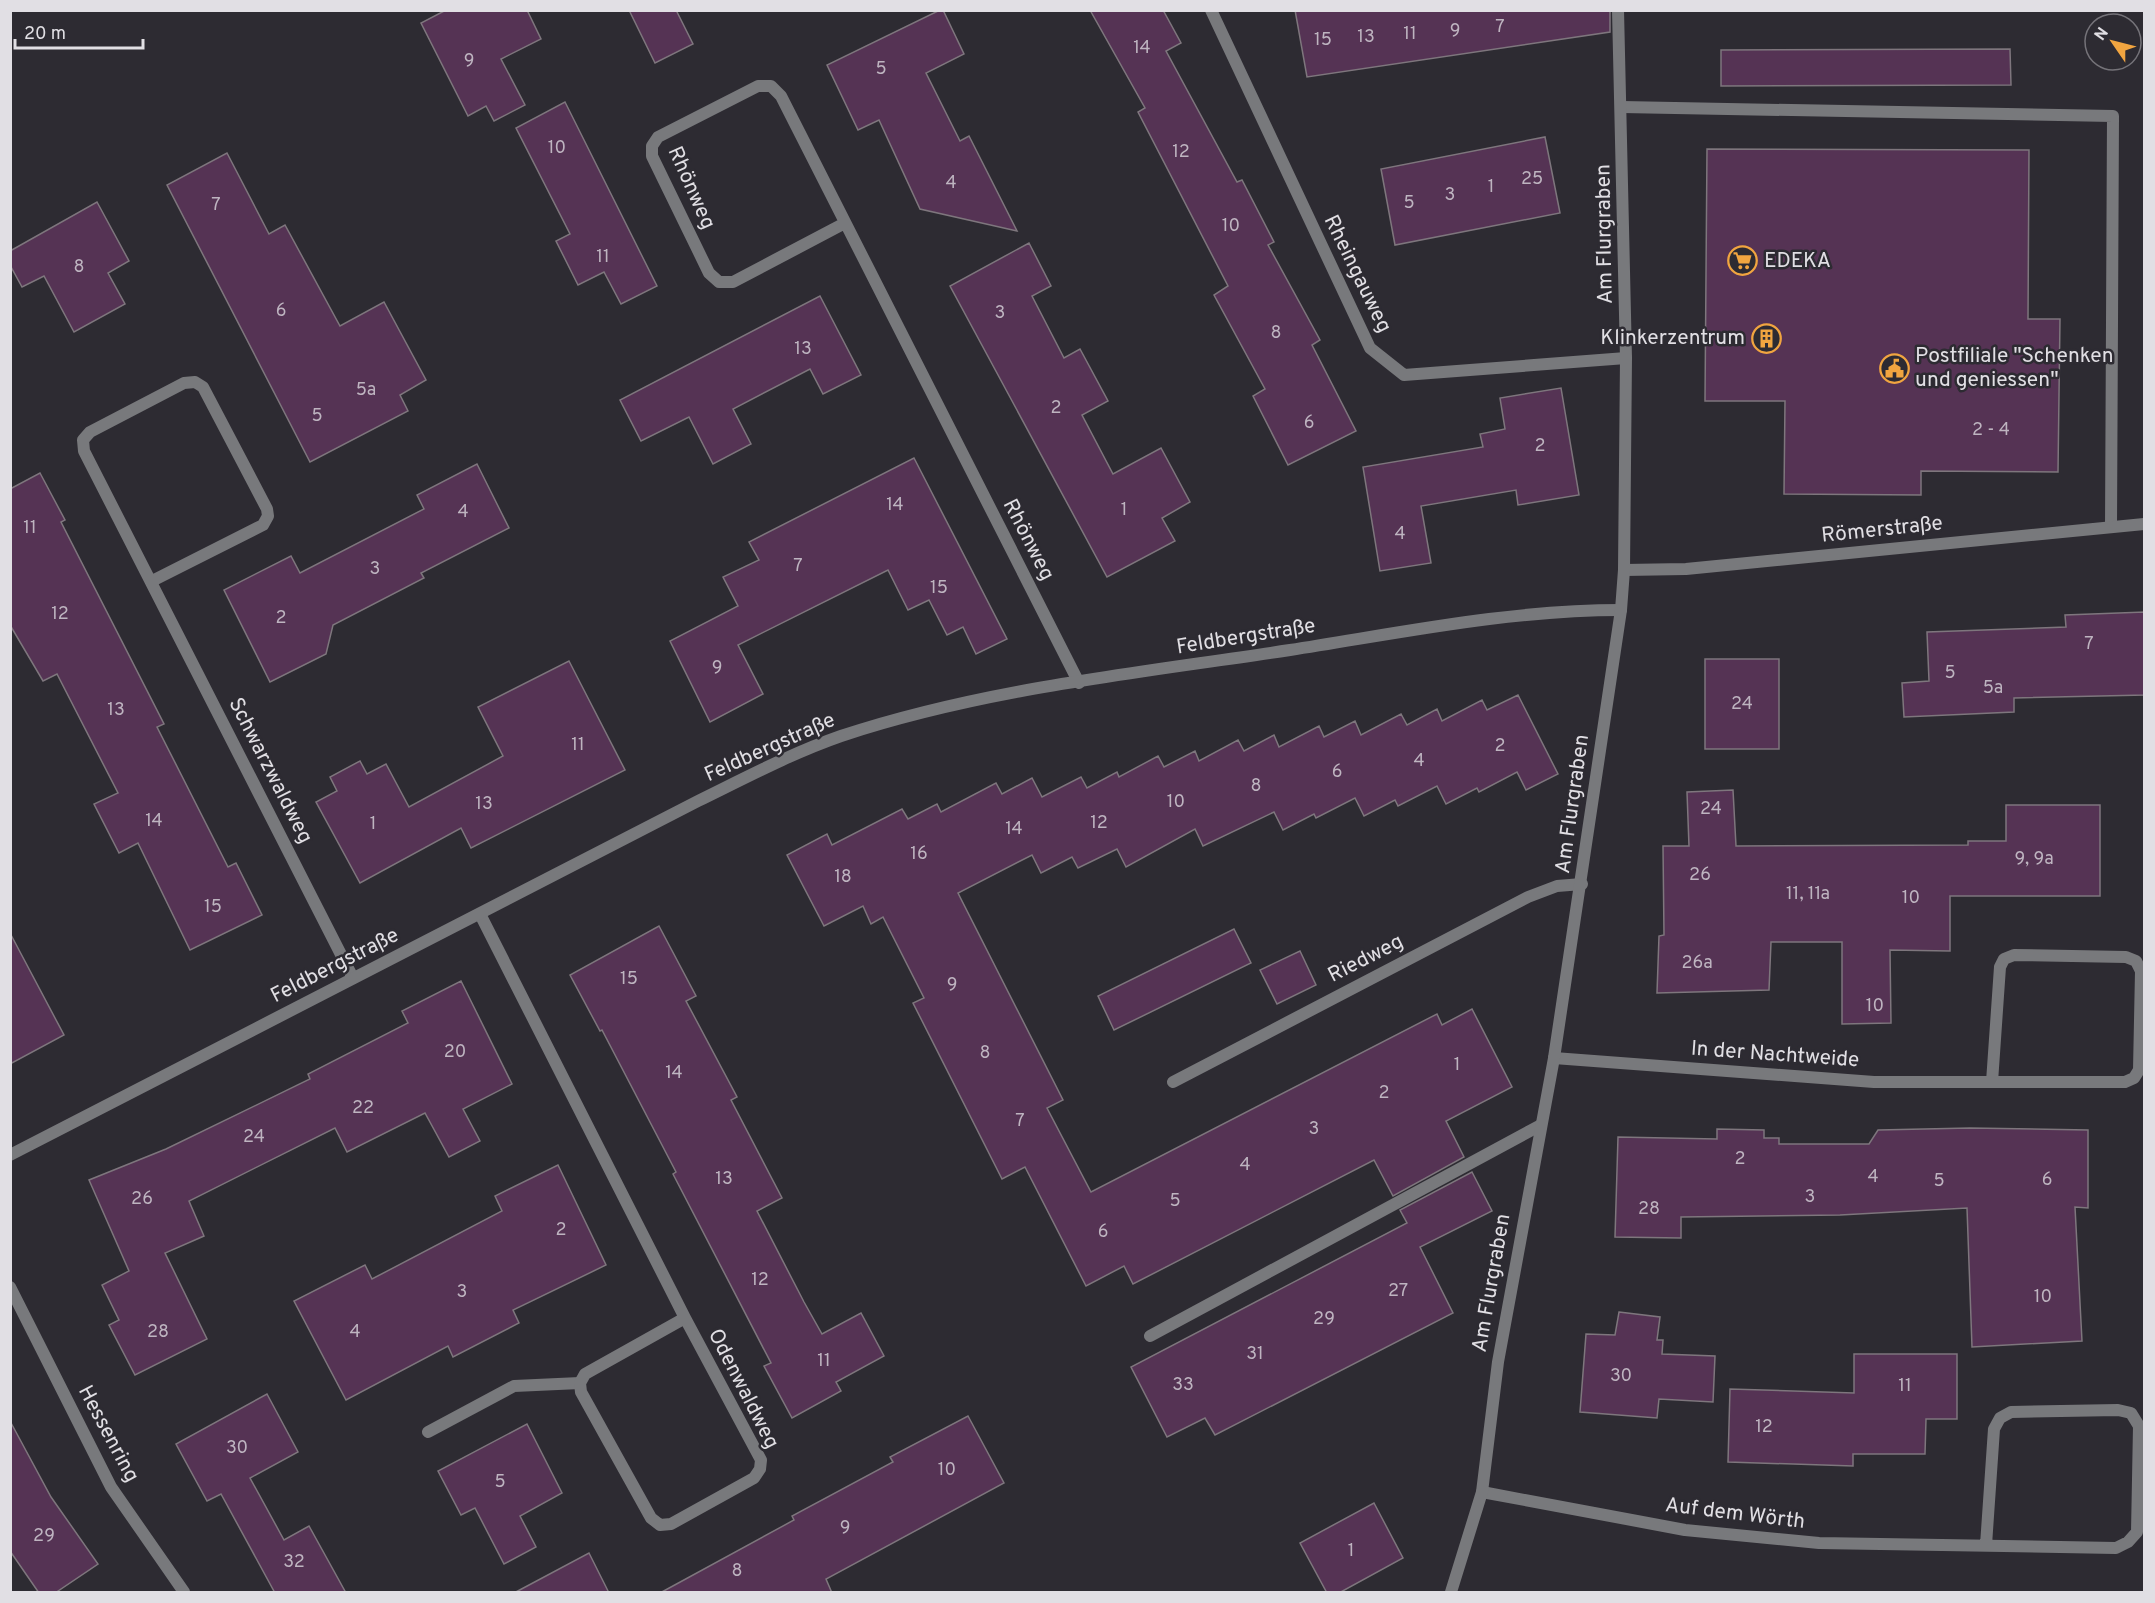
<svg xmlns="http://www.w3.org/2000/svg" width="2155" height="1603" viewBox="0 0 2155 1603" font-family="Overpass,sans-serif">
<style>
.building{fill:#553354;stroke:#7e767d;stroke-width:1.5}
.lines{fill:none;stroke-linecap:round;stroke-linejoin:round}
.lane{stroke:#78797c;stroke-width:12}
.street{stroke:#78797c;stroke-width:12}
.labels{text-anchor:middle;dominant-baseline:central;stroke-width:5;stroke-linejoin:round;paint-order:stroke}
.number-label{font-size:18px;fill:#beb4c0}
.street-label{font-size:21px;fill:#e1dfe4;stroke:#2d2b32}
.poi-label{font-size:21px;fill:#e1dfe4;stroke:#2d2b32;text-anchor:start}
</style>
<rect width="100%" height="100%" fill="#2d2b32"/>
<!-- building -->
<g class="building">
<path d="M 446,10 L 527,10 L 541,39 L 501,59 L 525,105 L 494,121 L 486,106 L 468,116 L 421,23 Z"/>
<path d="M 629,10 L 676,10 L 693,44 L 655,63 Z"/>
<path d="M 940,10 L 943,10 L 964,54 L 926,73 L 960,141 L 969,136 L 1017,231 L 920,209 L 879,120 L 858,130 L 827,65 Z"/>
<path d="M 1090,10 L 1163,10 L 1181,43 L 1166,51 L 1237,182 L 1242,180 L 1274,242 L 1268,245 L 1320,340 L 1312,345 L 1356,431 L 1288,465 L 1253,396 L 1265,389 L 1214,295 L 1228,286 L 1138,112 L 1145,108 Z"/>
<path d="M 1295,10 L 1610,10 L 1610,32 L 1307,77 Z"/>
<path d="M 2010,49 L 2011,85 L 1721,86 L 1721,50 Z"/>
<path d="M 565,102 L 657,286 L 621,304 L 604,272 L 578,285 L 556,241 L 570,234 L 516,128 Z"/>
<path d="M 1545,137 L 1560,213 L 1395,245 L 1381,169 Z"/>
<path d="M 1707,149 L 2029,150 L 2028,319 L 2060,319 L 2058,472 L 1921,471 L 1921,495 L 1784,494 L 1785,401 L 1705,401 Z"/>
<path d="M 227,153 L 269,234 L 285,225 L 340,326 L 384,302 L 426,380 L 400,395 L 408,411 L 310,462 L 167,185 Z"/>
<path d="M 97,202 L 129,261 L 108,273 L 125,304 L 74,332 L 44,276 L 22,287 L 10,265 L 10,251 Z"/>
<path d="M 1029,243 L 1051,286 L 1032,296 L 1064,358 L 1080,349 L 1108,401 L 1082,415 L 1113,474 L 1161,448 L 1190,502 L 1162,518 L 1175,541 L 1107,577 L 950,286 Z"/>
<path d="M 820,296 L 861,375 L 823,394 L 810,369 L 733,409 L 751,444 L 713,464 L 689,417 L 641,441 L 620,400 Z"/>
<path d="M 1561,388 L 1579,495 L 1518,505 L 1516,490 L 1421,506 L 1431,563 L 1380,571 L 1363,467 L 1483,447 L 1480,434 L 1505,429 L 1500,398 Z"/>
<path d="M 914,458 L 1007,639 L 976,654 L 963,627 L 947,635 L 929,600 L 908,610 L 888,570 L 738,645 L 763,694 L 710,722 L 670,641 L 738,606 L 723,577 L 759,560 L 749,542 Z"/>
<path d="M 477,464 L 509,528 L 421,573 L 424,578 L 333,625 L 326,654 L 270,682 L 224,590 L 291,556 L 300,573 L 424,509 L 417,495 Z"/>
<path d="M 40,473 L 65,520 L 61,522 L 164,724 L 157,727 L 228,867 L 236,863 L 262,915 L 190,950 L 138,843 L 119,853 L 94,804 L 118,793 L 57,674 L 43,681 L 10,625 L 10,489 Z"/>
<path d="M 2145,612 L 2145,695 L 2014,698 L 2014,712 L 1904,717 L 1902,683 L 1929,681 L 1927,632 L 2066,627 L 2065,615 Z"/>
<rect x="1705" y="659" width="74" height="90"/>
<path d="M 569,661 L 625,770 L 471,848 L 461,828 L 360,883 L 316,802 L 337,791 L 330,777 L 360,761 L 367,774 L 386,764 L 409,807 L 503,756 L 478,707 Z"/>
<path d="M 1518,695 L 1558,774 L 1526,790 L 1517,772 L 1479,792 L 1477,788 L 1446,804 L 1437,786 L 1398,806 L 1395,800 L 1364,816 L 1355,798 L 1316,818 L 1314,814 L 1283,830 L 1274,812 L 1203,846 L 1195,829 L 1126,867 L 1117,849 L 1078,868 L 1072,857 L 1041,873 L 1032,855 L 958,893 L 1063,1100 L 1047,1108 L 1091,1192 L 1437,1014 L 1442,1025 L 1472,1009 L 1512,1087 L 1446,1121 L 1464,1157 L 1393,1196 L 1374,1160 L 1133,1284 L 1124,1266 L 1086,1286 L 1025,1167 L 1002,1179 L 913,1003 L 924,998 L 883,917 L 871,924 L 863,906 L 824,926 L 787,855 L 827,834 L 832,845 L 902,809 L 908,819 L 937,804 L 941,812 L 996,783 L 1002,794 L 1032,778 L 1042,797 L 1081,777 L 1087,788 L 1117,772 L 1119,777 L 1158,756 L 1164,767 L 1195,751 L 1199,761 L 1238,740 L 1244,751 L 1274,735 L 1279,747 L 1319,726 L 1324,737 L 1355,721 L 1361,735 L 1401,714 L 1407,725 L 1437,709 L 1442,721 L 1482,700 L 1487,710 Z"/>
<path d="M 1733,790 L 1736,846 L 1968,845 L 1968,841 L 2006,841 L 2006,805 L 2100,805 L 2100,896 L 1950,896 L 1950,951 L 1890,950 L 1891,1023 L 1842,1024 L 1842,942 L 1771,942 L 1769,990 L 1657,993 L 1659,936 L 1664,935 L 1663,846 L 1689,846 L 1687,792 Z"/>
<path d="M 659,926 L 696,996 L 686,1001 L 737,1097 L 731,1100 L 782,1198 L 757,1211 L 804,1302 L 822,1334 L 861,1313 L 884,1356 L 836,1382 L 841,1391 L 792,1418 L 764,1366 L 771,1363 L 673,1174 L 676,1172 L 602,1030 L 600,1031 L 570,975 Z"/>
<path d="M 1234,929 L 1251,963 L 1114,1030 L 1098,996 Z"/>
<path d="M 10,933 L 64,1035 L 10,1064 Z"/>
<path d="M 1300,951 L 1316,985 L 1277,1004 L 1260,970 Z"/>
<path d="M 461,981 L 512,1084 L 463,1109 L 480,1141 L 449,1157 L 425,1113 L 347,1152 L 335,1128 L 189,1201 L 204,1236 L 165,1253 L 207,1339 L 135,1375 L 109,1325 L 119,1320 L 102,1285 L 129,1271 L 89,1180 L 166,1149 L 310,1079 L 308,1074 L 408,1023 L 402,1011 Z"/>
<path d="M 1970,1128 L 2088,1130 L 2088,1208 L 2075,1207 L 2082,1341 L 1972,1347 L 1967,1208 L 1840,1215 L 1681,1217 L 1681,1238 L 1615,1237 L 1618,1137 L 1717,1139 L 1717,1129 L 1764,1130 L 1764,1138 L 1779,1138 L 1779,1144 L 1869,1144 L 1878,1130 Z"/>
<path d="M 558,1165 L 606,1265 L 513,1310 L 519,1323 L 453,1357 L 448,1346 L 346,1400 L 294,1301 L 365,1265 L 372,1279 L 502,1211 L 495,1196 Z"/>
<path d="M 1472,1172 L 1492,1211 L 1420,1247 L 1453,1313 L 1215,1435 L 1205,1418 L 1167,1437 L 1131,1367 L 1407,1223 L 1400,1210 Z"/>
<path d="M 1619,1312 L 1660,1317 L 1657,1340 L 1663,1340 L 1662,1354 L 1715,1356 L 1713,1402 L 1659,1399 L 1657,1418 L 1580,1412 L 1586,1334 L 1615,1335 Z"/>
<path d="M 1854,1354 L 1957,1354 L 1957,1419 L 1926,1419 L 1925,1454 L 1853,1454 L 1853,1466 L 1728,1462 L 1730,1389 L 1854,1393 Z"/>
<path d="M 267,1394 L 298,1452 L 250,1478 L 284,1540 L 309,1526 L 346,1593 L 275,1593 L 221,1494 L 207,1501 L 176,1444 Z"/>
<path d="M 968,1416 L 1004,1483 L 826,1579 L 832,1593 L 660,1593 L 794,1520 L 792,1516 L 893,1462 L 890,1457 Z"/>
<path d="M 10,1421 L 51,1497 L 98,1564 L 55,1593 L 39,1593 L 10,1551 Z"/>
<path d="M 527,1424 L 562,1493 L 520,1516 L 536,1547 L 504,1564 L 475,1508 L 461,1515 L 438,1471 Z"/>
<path d="M 1374,1503 L 1403,1558 L 1339,1593 L 1327,1593 L 1300,1543 Z"/>
<path d="M 589,1553 L 609,1593 L 514,1593 Z"/>
</g>
<g class="lines">
<!-- lane -->
<g class="lane">
<path d="M 1622,107 L 2113,116 L 2111,527"/>
<path d="M 1150,1336 L 1541,1125"/>
<path d="M 428,1432 L 514,1386 L 580,1383"/>
</g>
<!-- street -->
<g class="street">
<path d="M 1211,10 L 1370,348 L 1404,375 L 1626,358"/>
<path d="M 845,223 L 733,282 L 719,282 L 709,273 L 652,156 L 652,146 L 658,137 L 758,86 L 771,86 L 781,96 L 1079,683"/>
<path d="M 1624,570 L 1686,569 L 2144,524"/>
<path d="M 152,581 L 263,525 L 268,516 L 267,509 L 203,387 L 195,382 L 184,383 L 90,432 L 83,440 L 84,451 L 353,978"/>
<path d="M 480,914 L 685,1318 L 761,1460 L 760,1469 L 754,1478 L 671,1524 L 660,1525 L 651,1518 L 581,1392 L 580,1383 L 585,1374 L 685,1318"/>
<path d="M 1554,1058 L 1874,1082 L 2125,1082 L 2134,1078 L 2139,1070 L 2141,971 L 2136,961 L 2126,957 L 2014,955 L 2004,959 L 2000,967 L 1992,1082"/>
<path d="M 1173,1082 L 1528,897 L 1557,886 L 1582,884"/>
<path d="M 10,1155 L 698,801 C 745,778 792,753 841,736 C 986,688 1140,673 1290,650 C 1400,633 1509,610 1621,610"/>
<path d="M 10,1287 L 111,1487 L 184,1592"/>
<path d="M 1482,1492 L 1685,1530 L 1819,1543 L 2116,1548 L 2128,1542 L 2137,1532 L 2139,1426 L 2131,1413 L 2118,1410 L 2011,1412 L 2000,1418 L 1994,1429 L 1986,1545"/>
<path d="M 1451,1592 L 1482,1492 L 1498,1362 L 1554,1058 L 1621,610 L 1624,570 L 1626,358 L 1618,10"/>
</g>
</g>
<!-- icons -->
<defs>
<symbol id="supermarket-ring" viewBox="-11 -11 22 22"><circle r="9.5" fill="#2d2b32" stroke="#f1a540" stroke-width="1.5"/><path d="M-6-5.5h2.5l.6 2H6L4.5 2H-2.5L-4.4-4H-6ZM-1.5 3.2a1.3 1.3 0 1 0 .1 0ZM3 3.2a1.3 1.3 0 1 0 .1 0Z" fill="#f1a540"/></symbol>
<symbol id="building-ring" viewBox="-11 -11 22 22"><circle r="9.5" fill="#2d2b32" stroke="#f1a540" stroke-width="1.5"/><path d="M-4-6H4V6H1V3H-1V6H-4ZM-2.5-4.3h1.7v1.8h-1.7ZM.8-4.3h1.7v1.8H.8ZM-2.5-1h1.7V.8h-1.7ZM.8-1h1.7V.8H.8Z" fill="#f1a540"/></symbol>
<symbol id="civic-ring" viewBox="-11 -11 22 22"><circle r="9.5" fill="#2d2b32" stroke="#f1a540" stroke-width="1.5"/><path d="M-.6-6.5H3V-4.5H.6V-3L4-1V1h2V6H-6V1h2V-1L-.6-3ZM-1.2 2.5V6h2.4V2.5Z" fill="#f1a540"/></symbol>
</defs>
<g fill-rule="evenodd">
<use href="#supermarket-ring" x="1726" y="244" width="33" height="33"/>
<use href="#building-ring" x="1750" y="322" width="33" height="33"/>
<use href="#civic-ring" x="1878" y="352" width="33" height="33"/>
</g>
<g class="labels">
<!-- number labels -->
<g class="number-label">
<text x="1500" y="27">7</text>
<text x="1455" y="31">9</text>
<text x="1410" y="34">11</text>
<text x="1366" y="37">13</text>
<text x="1323" y="40">15</text>
<text x="1142" y="48">14</text>
<text x="469" y="61">9</text>
<text x="881" y="69">5</text>
<text x="557" y="148">10</text>
<text x="1181" y="152">12</text>
<text x="1532" y="179">25</text>
<text x="951" y="183">4</text>
<text x="1491" y="187">1</text>
<text x="1450" y="195">3</text>
<text x="1409" y="203">5</text>
<text x="216" y="205">7</text>
<text x="1231" y="226">10</text>
<text x="603" y="257">11</text>
<text x="79" y="267">8</text>
<text x="281" y="311">6</text>
<text x="1000" y="313">3</text>
<text x="1276" y="333">8</text>
<text x="803" y="349">13</text>
<text x="366" y="390">5a</text>
<text x="1056" y="408">2</text>
<text x="317" y="416">5</text>
<text x="1309" y="423">6</text>
<text x="1991" y="430">2 - 4</text>
<text x="1540" y="446">2</text>
<text x="895" y="505">14</text>
<text x="1124" y="510">1</text>
<text x="463" y="512">4</text>
<text x="30" y="528">11</text>
<text x="1400" y="534">4</text>
<text x="798" y="566">7</text>
<text x="375" y="569">3</text>
<text x="939" y="588">15</text>
<text x="60" y="614">12</text>
<text x="281" y="618">2</text>
<text x="2089" y="644">7</text>
<text x="717" y="668">9</text>
<text x="1950" y="673">5</text>
<text x="1993" y="688">5a</text>
<text x="1742" y="704">24</text>
<text x="116" y="710">13</text>
<text x="578" y="745">11</text>
<text x="1500" y="746">2</text>
<text x="1419" y="761">4</text>
<text x="1337" y="772">6</text>
<text x="1256" y="786">8</text>
<text x="1176" y="802">10</text>
<text x="484" y="804">13</text>
<text x="1711" y="809">24</text>
<text x="154" y="821">14</text>
<text x="1099" y="823">12</text>
<text x="373" y="824">1</text>
<text x="1014" y="829">14</text>
<text x="919" y="854">16</text>
<text x="2034" y="859">9, 9a</text>
<text x="1700" y="875">26</text>
<text x="843" y="877">18</text>
<text x="1808" y="894">11, 11a</text>
<text x="1911" y="898">10</text>
<text x="213" y="907">15</text>
<text x="1697" y="963">26a</text>
<text x="629" y="979">15</text>
<text x="952" y="985">9</text>
<text x="1875" y="1006">10</text>
<text x="455" y="1052">20</text>
<text x="985" y="1053">8</text>
<text x="1457" y="1065">1</text>
<text x="674" y="1073">14</text>
<text x="1384" y="1093">2</text>
<text x="363" y="1108">22</text>
<text x="1020" y="1121">7</text>
<text x="1314" y="1129">3</text>
<text x="254" y="1137">24</text>
<text x="1740" y="1159">2</text>
<text x="1245" y="1165">4</text>
<text x="1873" y="1177">4</text>
<text x="724" y="1179">13</text>
<text x="2047" y="1180">6</text>
<text x="1939" y="1181">5</text>
<text x="1810" y="1197">3</text>
<text x="142" y="1199">26</text>
<text x="1175" y="1201">5</text>
<text x="1649" y="1209">28</text>
<text x="561" y="1230">2</text>
<text x="1103" y="1232">6</text>
<text x="760" y="1280">12</text>
<text x="1398" y="1291">27</text>
<text x="462" y="1292">3</text>
<text x="2043" y="1297">10</text>
<text x="1324" y="1319">29</text>
<text x="158" y="1332">28</text>
<text x="355" y="1332">4</text>
<text x="1255" y="1354">31</text>
<text x="824" y="1361">11</text>
<text x="1621" y="1376">30</text>
<text x="1183" y="1385">33</text>
<text x="1905" y="1386">11</text>
<text x="1764" y="1427">12</text>
<text x="237" y="1448">30</text>
<text x="947" y="1470">10</text>
<text x="500" y="1482">5</text>
<text x="845" y="1528">9</text>
<text x="44" y="1536">29</text>
<text x="1351" y="1551">1</text>
<text x="294" y="1562">32</text>
<text x="737" y="1571">8</text>
</g>
<!-- street labels -->
<g class="street-label">
<text transform="translate(691 188) rotate(66)">Rhönweg</text>
<text transform="translate(1605 234) rotate(-91)">Am Flurgraben</text>
<text transform="translate(1357 274) rotate(64)">Rheingauweg</text>
<text transform="translate(1882 530) rotate(-6)">Römerstraße</text>
<text transform="translate(1028 540) rotate(63)">Rhönweg</text>
<text transform="translate(1246 637) rotate(-9)">Feldbergstraße</text>
<text transform="translate(770 748) rotate(-24)">Feldbergstraße</text>
<text transform="translate(270 771) rotate(63)">Schwarzwaldweg</text>
<text transform="translate(1573 804) rotate(-82)">Am Flurgraben</text>
<text transform="translate(1366 959) rotate(-27)">Riedweg</text>
<text transform="translate(335 966) rotate(-27)">Feldbergstraße</text>
<text transform="translate(1775 1055) rotate(4)">In der Nachtweide</text>
<text transform="translate(1492 1283) rotate(-80)">Am Flurgraben</text>
<text transform="translate(743 1389) rotate(63)">Odenwaldweg</text>
<text transform="translate(108 1434) rotate(62)">Hessenring</text>
<text transform="translate(1735 1514) rotate(7)">Auf dem Wörth</text>
</g>
<!-- poi labels -->
<g class="poi-label">
<text x="1764" y="261">EDEKA</text>
<text x="1745" y="338" text-anchor="end">Klinkerzentrum</text>
<text x="1915" y="356">Postfiliale "Schenken<tspan x="1915" dy="24">und geniessen"</tspan></text>
</g>
</g>
<!-- border -->
<rect width="2155" height="1603" fill="none" stroke="#e1dfe4" stroke-width="24"/>
<!-- north arrow -->
<g transform="translate(2113 42) rotate(305)"><circle r="28" fill="#2d2b32" stroke="#757379" stroke-width="1.5"/>
<path d="M0-4.5L10 22L0 15L-10 22Z" fill="#f1a540"/>
<text y="-9" font-size="16" font-weight="bold" text-anchor="middle" fill="#e1dfe4">N</text>
</g>
<!-- scale -->
<path d="M15 39v9h128v-9" fill="none" stroke="#e1dfe4" stroke-width="3"/>
<text x="24" y="39" font-size="18" fill="#e1dfe4" stroke="#2d2b32" stroke-width="4.5" paint-order="stroke">20 m</text>
</svg>
